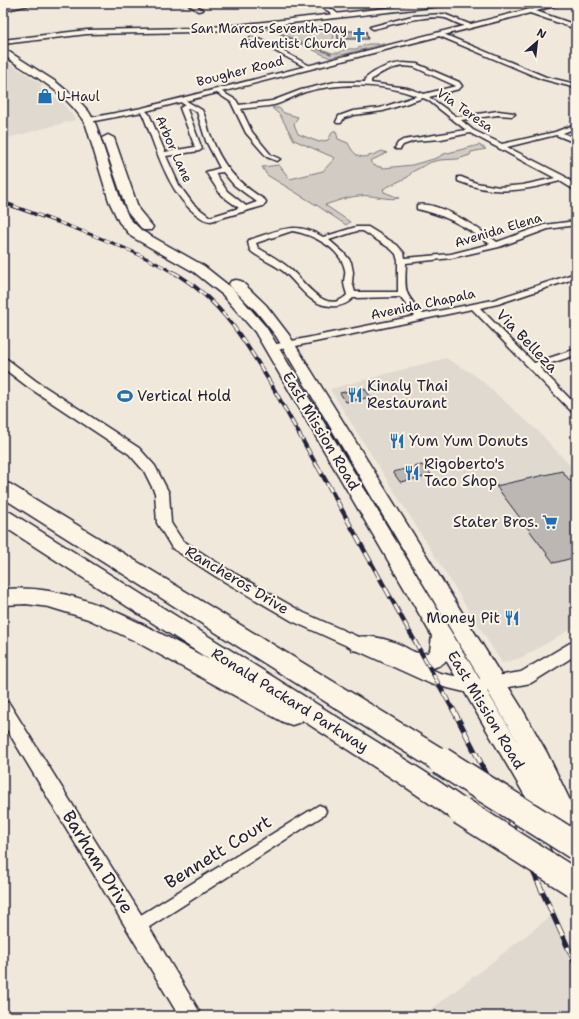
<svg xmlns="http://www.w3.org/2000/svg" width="579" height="1019" viewBox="0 0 579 1019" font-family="'Shantell Sans',sans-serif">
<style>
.built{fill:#e0d9cf}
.green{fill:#d1cbc3;stroke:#7a767f}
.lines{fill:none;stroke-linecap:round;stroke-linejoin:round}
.stream{stroke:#716f79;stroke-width:1.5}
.building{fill:#bcb7b3;stroke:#22223b}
.minor-casing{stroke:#22223b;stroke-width:3}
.tertiary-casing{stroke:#22223b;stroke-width:3}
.secondary-casing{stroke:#22223b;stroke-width:3}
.primary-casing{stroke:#22223b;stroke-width:3}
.motorway-casing{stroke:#22223b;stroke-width:3}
.minor{fill:#fcf5e5;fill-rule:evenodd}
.tertiary{fill:#fcf5e5;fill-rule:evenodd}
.secondary{fill:#fcf5e5;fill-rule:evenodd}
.primary{fill:#fcf5e5;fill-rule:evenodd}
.motorway{fill:#fcf5e5;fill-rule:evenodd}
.tram{stroke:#22223b;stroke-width:1}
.rail-far3-casing{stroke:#22223b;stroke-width:3}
.rail-far2-casing{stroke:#22223b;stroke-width:4}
.rail-far1-casing{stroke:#22223b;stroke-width:4.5}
.rail-casing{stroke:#22223b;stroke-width:5.5}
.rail-far3{stroke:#fcf5e5;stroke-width:2;stroke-dasharray:6;stroke-linecap:butt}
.rail-far2{stroke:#fcf5e5;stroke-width:2.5;stroke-dasharray:8;stroke-linecap:butt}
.rail-far1{stroke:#fcf5e5;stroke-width:3;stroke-dasharray:10;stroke-linecap:butt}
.rail{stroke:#fcf5e5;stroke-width:4;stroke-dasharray:12;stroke-linecap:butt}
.motorway-bridge-casing{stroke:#22223b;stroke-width:30;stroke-linecap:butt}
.motorway-bridge{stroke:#fcf5e5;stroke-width:27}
.labels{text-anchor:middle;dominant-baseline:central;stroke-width:4;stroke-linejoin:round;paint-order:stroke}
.far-poi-label{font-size:13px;fill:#22223b;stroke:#fcf5e5;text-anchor:end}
.far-street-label{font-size:13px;fill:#22223b;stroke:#fcf5e5}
.street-label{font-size:15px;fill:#22223b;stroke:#fcf5e5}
.poi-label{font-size:15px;fill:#22223b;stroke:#fcf5e5;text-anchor:start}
.near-street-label{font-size:18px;fill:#22223b;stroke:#fcf5e5}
</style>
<rect width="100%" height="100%" fill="#efe8db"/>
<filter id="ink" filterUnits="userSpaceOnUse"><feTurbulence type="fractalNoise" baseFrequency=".025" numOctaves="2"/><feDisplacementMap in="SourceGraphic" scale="8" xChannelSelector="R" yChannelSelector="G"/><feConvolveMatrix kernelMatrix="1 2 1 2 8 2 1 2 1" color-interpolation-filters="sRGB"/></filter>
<g filter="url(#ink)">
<!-- built -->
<g class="built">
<path d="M 3,59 L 43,85 L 38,87 L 60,100 L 76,120 L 3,139 Z"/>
<path d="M 446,358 L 476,376 L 541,434 L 576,472 L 576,626 L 523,657 L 502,663 L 330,389 Z"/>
<path d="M 551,916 L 576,974 L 576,1016 L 423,1016 Z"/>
</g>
<!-- green -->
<g class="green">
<path d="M 291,23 L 294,24 L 281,26 L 278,30 L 294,34 L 300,28 L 305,27 L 307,28 L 326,26 L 332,30 L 334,38 L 329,43 L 312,40 L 304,40 L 303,42 L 332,53 L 339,53 L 345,49 L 356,49 L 368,44 L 384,44 L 330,58 L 276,32 L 256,27 Z"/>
<path d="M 272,108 L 279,108 L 284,113 L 298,117 L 294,124 L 298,134 L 319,142 L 328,140 L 333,131 L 336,131 L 338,139 L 348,143 C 357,162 366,158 382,151 L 387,153 L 370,161 L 373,165 L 384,168 L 412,165 L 437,158 L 444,154 L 479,145 L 486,149 L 471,152 L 470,155 L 458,159 L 440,160 L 431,162 L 412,172 L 408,177 L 383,189 L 384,192 L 399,198 C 389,200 380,197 371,196 C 355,194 340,200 325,205 L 350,222 L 346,225 L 318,206 L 267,175 L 262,167 L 279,165 L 290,179 L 323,171 L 335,158 L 294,140 L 280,115 Z"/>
</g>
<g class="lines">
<!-- stream -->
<path class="stream" d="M 267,27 L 299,42 L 331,54"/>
</g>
<!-- building -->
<g class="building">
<path d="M 337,31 L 366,31 L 368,39 L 338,39 Z"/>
<path d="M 364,388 L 371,397 L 346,402 L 340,393 Z"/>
<path d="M 422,465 L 431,474 L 428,475 L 429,476 L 400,482 L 393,472 Z"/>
<path d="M 562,471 L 576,488 L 576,557 L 554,563 L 496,486 Z"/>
</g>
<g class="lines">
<defs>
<g id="minor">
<path d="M 26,3 L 37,3 L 3,11 L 3,7 Z"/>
<path d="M 186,3 L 193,3 L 203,10 L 198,11 Z"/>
<path d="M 314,3 C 324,3 333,9 340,16 L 335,17 L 330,12 Z"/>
<path d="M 554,3 L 563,3 L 530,13 L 527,11 Z"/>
<path d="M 444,14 L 474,26 C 467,30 452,20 445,18 C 427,14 391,25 373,29 L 370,27 L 412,16 Z"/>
<path d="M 437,33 L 441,33 L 546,77 L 576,84 L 576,88 L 542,79 L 437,35 Z"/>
<path d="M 251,37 L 262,40 L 312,67 L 307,68 L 258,42 L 249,40 L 248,39 Z"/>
<path d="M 403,63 L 417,64 L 459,82 L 462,86 L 459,89 L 429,97 L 457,117 L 498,111 L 514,113 L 515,114 L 512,116 L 498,115 L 461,120 L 473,130 L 502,144 L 555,132 L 576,124 L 576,128 L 563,133 L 576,139 L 576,143 L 556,135 L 507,147 L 564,176 L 576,186 L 576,191 L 560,181 C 522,191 495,196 458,181 L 458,177 L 461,177 L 476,183 L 499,187 L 523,185 L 555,178 L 470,133 L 441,139 L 414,141 L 403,145 L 400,149 L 396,149 L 395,148 L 398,143 L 403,140 L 466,130 L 428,100 L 423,98 L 383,111 L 354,115 L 344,118 L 341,123 L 337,123 L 336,122 L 339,116 L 353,111 L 380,108 L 417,96 C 383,83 340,82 305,92 C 295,95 285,102 274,105 C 264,107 252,107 241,109 L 252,132 L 271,155 L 280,159 L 277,161 L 267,157 L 246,133 L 231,102 L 214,91 L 219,90 L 236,100 L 239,105 L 272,101 L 301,90 L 335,82 L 365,82 L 366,78 C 377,69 389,64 403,63 ZM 403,66 L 414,67 L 456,86 L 424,94 L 407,88 L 371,83 L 371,80 C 380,72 391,68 403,66 Z"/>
<path d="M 179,99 L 183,99 L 202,110 C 206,117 207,126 210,134 C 222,166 236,182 265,200 L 266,202 L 263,206 L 211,221 C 205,221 202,218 197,215 C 168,193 156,148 143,115 L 139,110 L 144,109 L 149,114 L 165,152 L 195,147 L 180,108 L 185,105 L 179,101 ZM 189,108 L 197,112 L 206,141 L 220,168 L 206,172 L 221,195 L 239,208 L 210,217 L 193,204 L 179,185 L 166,156 L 199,151 L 202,149 L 187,109 ZM 223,172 L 234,185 L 257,202 L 246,206 L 227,191 L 215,173 Z"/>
<path d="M 417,205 C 440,201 479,229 497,242 L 544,225 L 576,221 L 576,225 L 548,229 L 499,247 L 451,258 L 406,263 C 405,292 403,292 423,314 L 493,300 L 576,273 L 576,278 L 498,304 L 480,308 L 534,363 L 576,349 L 576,355 L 539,367 L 576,405 L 576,414 L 573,413 L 472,309 L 272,351 L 269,350 L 267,348 L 269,346 L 272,345 L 415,316 L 400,297 L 353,298 C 347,304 340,307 331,306 C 308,305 299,284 283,271 C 274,264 257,257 251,251 C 249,249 249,245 248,242 L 249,240 C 278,231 294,220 323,237 L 356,227 L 368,227 L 397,245 L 404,253 L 405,258 L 451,254 L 490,244 C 464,226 448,216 417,209 ZM 292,231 C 312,234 341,248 345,270 C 346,274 344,278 344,282 C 344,286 346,291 347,295 C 325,317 304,280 289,268 C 280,260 268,254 258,248 L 256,243 ZM 357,231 L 363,231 L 391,249 L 396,254 L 398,261 L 398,292 L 355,292 L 352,282 L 353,272 L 351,262 L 344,253 L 329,240 Z"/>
<path d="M 319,805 L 324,807 L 326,811 L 324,815 L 143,931 L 137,934 L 131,931 L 129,926 L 131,921 Z"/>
</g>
<g id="tertiary">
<path d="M 530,9 L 576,25 L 576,29 L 530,13 L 142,112 L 89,122 L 85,120 L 89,118 L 142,108 Z"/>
<path d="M 3,358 L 7,359 L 36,381 L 139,448 L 155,466 L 169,493 L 171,523 L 182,540 L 225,568 L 304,613 L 440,673 L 473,680 L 521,672 L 570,643 L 576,641 L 576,655 L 531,683 L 473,694 L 431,684 L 292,621 L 215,576 L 172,548 L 157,523 L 155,493 L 144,471 L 129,454 L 28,387 L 3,368 Z"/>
<path d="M 3,701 L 9,703 L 144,919 L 202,1016 L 179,1016 L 3,723 Z"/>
</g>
<path id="secondary" d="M 430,3 L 454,3 L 450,5 L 238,29 L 197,32 L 87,34 L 3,44 L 3,40 L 87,30 L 197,28 L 238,25 Z"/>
<g id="primary">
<path d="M 3,48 L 56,82 L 80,102 L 89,112 L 96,125 L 121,201 L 129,218 L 142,231 L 204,266 L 233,289 L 266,327 L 519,744 L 276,336 L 256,311 L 231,287 L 229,284 L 231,281 L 236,280 L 241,281 L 266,305 L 289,335 L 521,707 L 547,753 L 576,813 L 576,887 L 567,884 L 535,813 L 446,660 C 443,665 438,666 433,668 C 411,675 399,658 380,654 C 370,651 361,652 352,650 L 349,644 L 352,638 C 367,634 386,638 401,645 C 410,650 417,655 427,653 L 430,651 L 432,636 L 255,332 L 223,295 L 194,272 L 132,237 L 119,222 L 109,201 L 86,125 C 68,93 32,75 3,55 Z"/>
<path d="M 108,135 L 114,138 L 139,210 L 153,227 L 151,230 L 143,230 L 127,211 L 102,138 Z"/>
</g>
<g id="motorway">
<path d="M 3,483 L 10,484 L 450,753 L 454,761 L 450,769 L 441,772 L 432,769 L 3,498 Z"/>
<path d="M 3,510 L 10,512 L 425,772 L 470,803 L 474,811 L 470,819 L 461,823 L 452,819 L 407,788 L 302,720 L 301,722 L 292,725 L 283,722 L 133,640 L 88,619 L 49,607 L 26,604 L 3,605 L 3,589 C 19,588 34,588 49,591 C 106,601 159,633 210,660 L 3,526 Z"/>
</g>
</defs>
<!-- minor casing -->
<use href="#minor" class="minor-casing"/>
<!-- tertiary casing -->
<use href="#tertiary" class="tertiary-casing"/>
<!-- secondary casing -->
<use href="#secondary" class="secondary-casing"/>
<!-- primary casing -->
<use href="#primary" class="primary-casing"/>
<!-- motorway casing -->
<use href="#motorway" class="motorway-casing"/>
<!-- minor -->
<use href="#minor" class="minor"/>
<!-- tertiary -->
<use href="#tertiary" class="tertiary"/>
<!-- secondary -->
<use href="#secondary" class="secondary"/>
<!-- primary -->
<use href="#primary" class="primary"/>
<!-- motorway -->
<use href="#motorway" class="motorway"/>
<!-- tram -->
<path class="tram" d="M 3,204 L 56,223"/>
<defs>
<path id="rail-far3" d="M 3,202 C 60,224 121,242 174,273"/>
<path id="rail-far2" d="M 173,272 C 221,299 248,345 275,391 C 289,416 303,441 317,466"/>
<path id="rail-far1" d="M 317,465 L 453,710"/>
<path id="rail" d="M 453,709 L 507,814 L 576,965"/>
</defs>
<!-- rail-far3 casing -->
<use href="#rail-far3" class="rail-far3-casing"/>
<!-- rail-far2 casing -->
<use href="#rail-far2" class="rail-far2-casing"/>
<!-- rail-far1 casing -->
<use href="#rail-far1" class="rail-far1-casing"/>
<!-- rail casing -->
<use href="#rail" class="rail-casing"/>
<!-- rail-far3 -->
<use href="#rail-far3" class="rail-far3"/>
<!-- rail-far2 -->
<use href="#rail-far2" class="rail-far2"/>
<!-- rail-far1 -->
<use href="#rail-far1" class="rail-far1"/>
<!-- rail -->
<use href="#rail" class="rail"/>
<defs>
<g id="motorway-bridge">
<path d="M 441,761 L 576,846"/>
<path d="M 461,811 L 576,884"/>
</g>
</defs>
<!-- motorway-bridge casing -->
<use href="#motorway-bridge" class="motorway-bridge-casing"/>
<!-- motorway-bridge -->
<use href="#motorway-bridge" class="motorway-bridge"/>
</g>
</g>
<!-- icons -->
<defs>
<symbol id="church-bare" viewBox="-9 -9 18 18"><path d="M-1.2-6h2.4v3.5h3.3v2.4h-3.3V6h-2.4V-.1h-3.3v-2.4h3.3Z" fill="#1f6fb2" stroke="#fcf5e5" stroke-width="2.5" paint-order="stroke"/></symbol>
<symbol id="shop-bare" viewBox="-9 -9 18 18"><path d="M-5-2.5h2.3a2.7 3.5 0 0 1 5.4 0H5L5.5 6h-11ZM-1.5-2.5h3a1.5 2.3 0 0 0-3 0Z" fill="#1f6fb2" stroke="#fcf5e5" stroke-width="2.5" paint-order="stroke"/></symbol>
<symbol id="restaurant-bare" viewBox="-9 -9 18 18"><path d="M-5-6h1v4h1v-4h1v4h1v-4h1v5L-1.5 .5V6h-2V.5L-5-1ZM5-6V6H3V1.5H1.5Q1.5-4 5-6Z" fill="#1f6fb2" stroke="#fcf5e5" stroke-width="2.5" paint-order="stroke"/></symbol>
<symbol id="stadium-bare" viewBox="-9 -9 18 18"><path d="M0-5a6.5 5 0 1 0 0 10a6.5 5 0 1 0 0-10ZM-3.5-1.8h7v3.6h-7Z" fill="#1f6fb2" stroke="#fcf5e5" stroke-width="2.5" paint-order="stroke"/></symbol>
<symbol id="supermarket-bare" viewBox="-9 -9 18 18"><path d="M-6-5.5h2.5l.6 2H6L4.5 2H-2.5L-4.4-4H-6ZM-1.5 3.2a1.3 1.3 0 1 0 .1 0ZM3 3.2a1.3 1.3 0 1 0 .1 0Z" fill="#1f6fb2" stroke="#fcf5e5" stroke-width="2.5" paint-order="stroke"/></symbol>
</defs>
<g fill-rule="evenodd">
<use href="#church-bare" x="348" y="24" width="22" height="22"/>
<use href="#shop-bare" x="34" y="85" width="22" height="22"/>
<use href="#restaurant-bare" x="344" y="384" width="22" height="22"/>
<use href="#stadium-bare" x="114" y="385" width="22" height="22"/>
<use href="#restaurant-bare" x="386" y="430" width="22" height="22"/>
<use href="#restaurant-bare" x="401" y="462" width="22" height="22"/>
<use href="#supermarket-bare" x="539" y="511" width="22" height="22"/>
<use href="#restaurant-bare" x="501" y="607" width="22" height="22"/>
</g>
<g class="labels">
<!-- far-poi labels -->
<g class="far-poi-label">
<text x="347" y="28">San Marcos Seventh-Day<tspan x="347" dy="15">Adventist Church</tspan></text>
<text x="57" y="96" text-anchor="start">U-Haul</text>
</g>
<!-- far-street labels -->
<g class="far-street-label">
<text transform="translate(240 71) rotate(-14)">Bougher Road</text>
<text transform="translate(465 110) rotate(35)">Via Teresa</text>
<text transform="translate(174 149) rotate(66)">Arbor Lane</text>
<text transform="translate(498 230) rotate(-17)">Avenida Elena</text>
<text transform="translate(423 304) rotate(-12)">Avenida Chapala</text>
</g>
<!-- street labels -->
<g class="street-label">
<text transform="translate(527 341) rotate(46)">Via Belleza</text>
<text transform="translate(321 431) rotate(59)">East Mission Road</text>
<text transform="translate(237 580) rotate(31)">Rancheros Drive</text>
<text transform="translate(290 700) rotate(32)">Ronald Packard Parkway</text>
<text transform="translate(486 710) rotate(59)">East Mission Road</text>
</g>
<!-- poi labels -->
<g class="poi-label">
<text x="367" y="386">Kinaly Thai<tspan x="367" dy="17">Restaurant</tspan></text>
<text x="137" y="396">Vertical Hold</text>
<text x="409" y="441">Yum Yum Donuts</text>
<text x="424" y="464">Rigoberto's<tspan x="424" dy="17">Taco Shop</tspan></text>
<text x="538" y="522" text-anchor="end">Stater Bros.</text>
<text x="500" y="618" text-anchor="end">Money Pit</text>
</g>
<!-- near-street labels -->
<g class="near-street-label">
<text transform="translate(218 852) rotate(-32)">Bennett Court</text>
<text transform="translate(98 862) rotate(58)">Barham Drive</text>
</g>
</g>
<!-- margin -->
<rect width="579" height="1019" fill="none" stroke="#fcf5e5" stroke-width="16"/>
<rect x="8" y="8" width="563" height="1003" fill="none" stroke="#22223b" stroke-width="1.5" filter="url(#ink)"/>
<!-- north arrow -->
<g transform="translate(537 42) rotate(28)" stroke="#fcf5e5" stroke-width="3" paint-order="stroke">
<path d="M0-3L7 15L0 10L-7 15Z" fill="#22223b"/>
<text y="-6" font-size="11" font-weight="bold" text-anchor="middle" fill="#22223b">N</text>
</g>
</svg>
